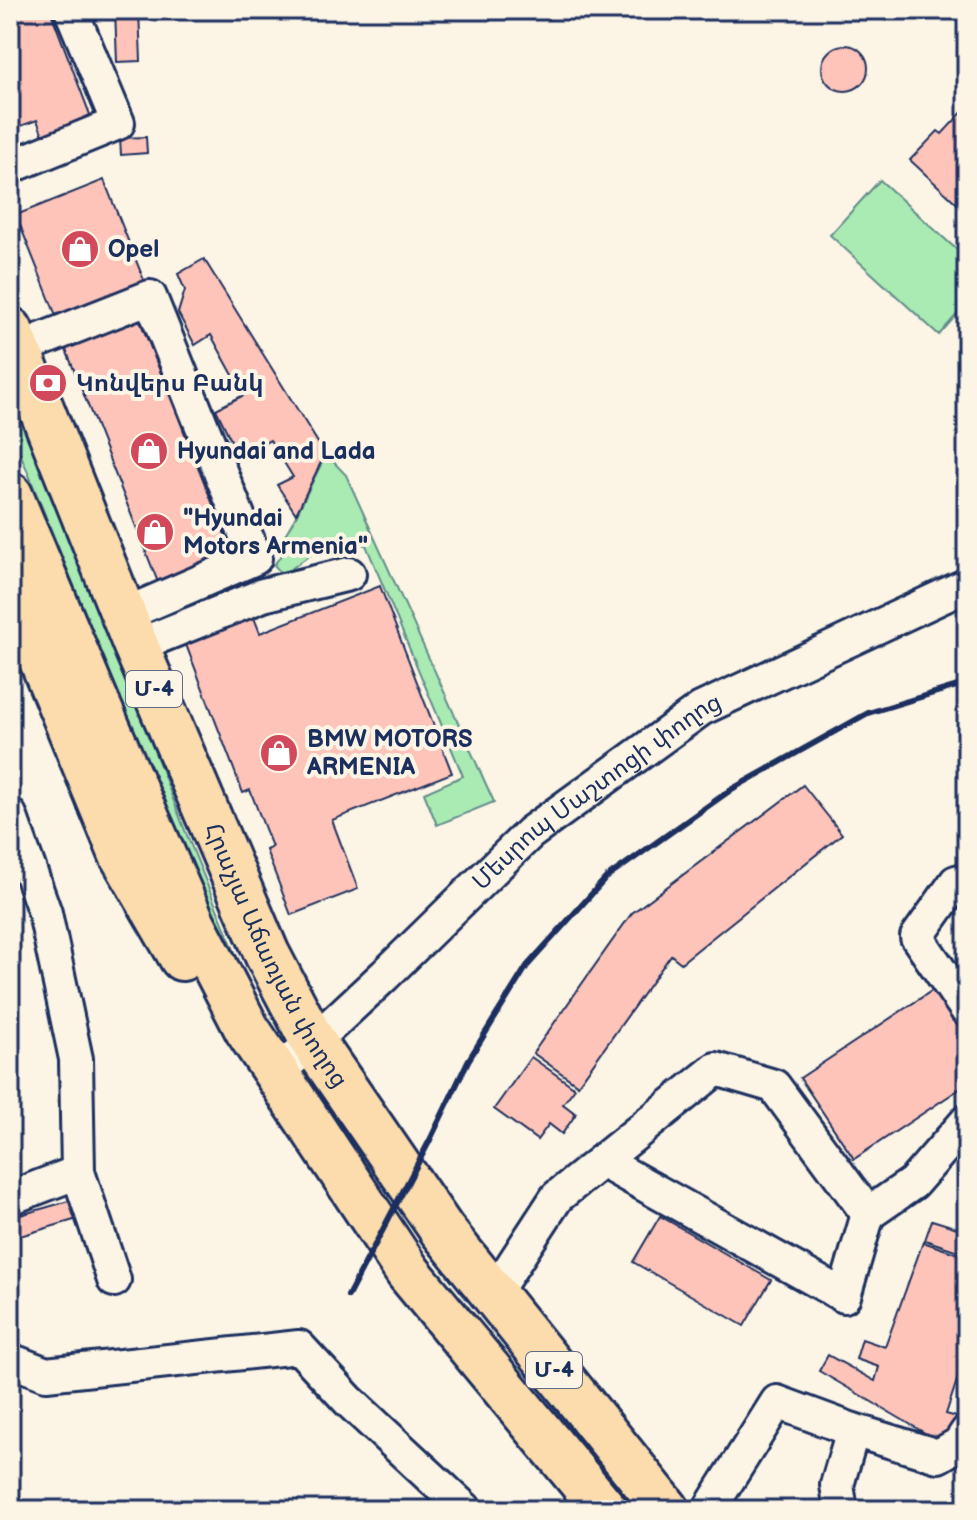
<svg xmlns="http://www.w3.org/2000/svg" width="977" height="1520" viewBox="0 0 977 1520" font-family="'Balsamiq Sans','Noto Sans Armenian',sans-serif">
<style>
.green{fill:#aaebb4;stroke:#628d89;stroke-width:2}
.building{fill:#ffc4b9;stroke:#1b2f5e;stroke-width:2}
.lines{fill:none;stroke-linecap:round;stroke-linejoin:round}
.minor-casing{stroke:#1b2f5e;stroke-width:38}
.highway-casing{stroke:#1b2f5e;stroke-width:50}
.minor{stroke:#fcf5e5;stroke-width:32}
.highway{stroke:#fcdcac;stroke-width:44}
.rail{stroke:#1b2f5e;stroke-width:6}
.labels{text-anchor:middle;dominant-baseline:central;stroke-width:8;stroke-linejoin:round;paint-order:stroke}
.shield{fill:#fcf5e5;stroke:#5e6a86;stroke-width:2}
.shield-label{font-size:22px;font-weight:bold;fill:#1b2f5e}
.poi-label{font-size:24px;font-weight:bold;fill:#1b2f5e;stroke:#fcf5e5;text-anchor:start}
.street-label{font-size:24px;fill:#1b2f5e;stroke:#fcf5e5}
</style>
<rect width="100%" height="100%" fill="#fcf5e5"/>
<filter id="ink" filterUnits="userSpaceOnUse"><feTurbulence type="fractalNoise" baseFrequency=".0125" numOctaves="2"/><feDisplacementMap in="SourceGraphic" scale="16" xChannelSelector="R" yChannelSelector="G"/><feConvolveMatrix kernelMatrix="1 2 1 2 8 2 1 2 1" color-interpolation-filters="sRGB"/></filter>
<g filter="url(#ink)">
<!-- green -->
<g class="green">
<path d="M 880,180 L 967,259 L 967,303 L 939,335 L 830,235 Z"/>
<path d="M 10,376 L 186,833 L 241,967 L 176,839 L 10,428 Z"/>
<path d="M 326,454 L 346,475 L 494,802 L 437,825 L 424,793 L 463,776 L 366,545 C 329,535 312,554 283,575 L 274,565 L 285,550 L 279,545 L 296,516 Z"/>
</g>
<!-- building -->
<g class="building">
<path d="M 10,10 L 50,10 L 92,120 L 44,138 L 37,120 L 10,130 Z"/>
<path d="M 115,10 L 139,10 L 141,61 L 117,62 Z"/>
<circle cx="845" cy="68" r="23"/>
<path d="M 967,107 L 967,213 L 910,160 L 938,131 L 942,134 Z"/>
<path d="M 146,137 L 147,153 L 121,155 L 120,138 Z"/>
<path d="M 104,180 L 145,283 L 57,318 L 16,215 Z"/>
<path d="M 204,259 L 325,454 L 296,514 L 277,485 L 293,477 L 270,440 L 239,457 L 216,409 L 244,395 L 211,335 L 195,345 L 178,313 L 185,290 L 178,274 Z"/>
<path d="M 137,313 L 235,560 L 161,590 L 63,342 Z"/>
<path d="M 380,586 L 452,773 L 332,820 L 358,889 L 291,915 L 266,850 L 272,847 L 250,790 L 243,793 L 185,642 L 253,615 L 260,633 Z"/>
<path d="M 803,785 L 842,834 L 681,963 L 671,955 L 578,1085 L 533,1053 L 632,913 Z"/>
<path d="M 936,988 L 967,1036 L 967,1084 L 854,1159 L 800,1078 Z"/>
<path d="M 531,1057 L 575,1088 L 563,1104 L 576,1114 L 562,1134 L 549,1124 L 537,1140 L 494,1109 Z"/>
<path d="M 79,1198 L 84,1217 L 10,1239 L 10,1218 Z"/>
<path d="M 660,1216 L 771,1280 L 744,1326 L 633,1262 Z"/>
<path d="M 932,1220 L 967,1231 L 967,1254 L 925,1240 Z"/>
<path d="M 923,1242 L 967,1257 L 967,1350 L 946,1414 L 957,1417 L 942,1443 L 819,1371 L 828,1355 L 875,1381 L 879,1367 L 856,1359 L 862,1339 L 885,1347 Z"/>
</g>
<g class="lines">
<defs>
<g id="minor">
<path d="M 10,167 L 118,123 L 71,10"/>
<path d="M 18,349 L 150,297 L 255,558 L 123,615"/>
<path d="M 136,646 L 263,595 L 349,574"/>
<path d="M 10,815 L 45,913 L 76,1059 L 78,1172 L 114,1280"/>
<path d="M 967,879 L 956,882 L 917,937 L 967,1010"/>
<path id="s1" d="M 276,1073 L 313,1042 L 385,975 L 530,833 L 701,709 L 967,585"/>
<path d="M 602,1161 L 844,1296 L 868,1214"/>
<path d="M 10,1198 L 78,1172"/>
<path d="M 493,1295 L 557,1197 L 716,1069 L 774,1086 L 868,1214 L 913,1183 L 967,1121"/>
<path d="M 10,1360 L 46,1374 L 299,1347 L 349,1401 L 466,1510"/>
<path d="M 709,1510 L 777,1402 L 853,1430 L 938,1456 L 959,1444 L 967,1432"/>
<path d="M 841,1510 L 837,1485 L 853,1430"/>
</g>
<g id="highway">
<path id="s2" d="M 10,330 L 136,646 L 267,954 L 313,1042 L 442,1230 L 667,1510"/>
<path d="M 10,495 L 99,708 L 193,924 L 247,1029 L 408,1272 L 605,1510"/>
<path d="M 10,583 L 122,855 L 182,958"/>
</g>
</defs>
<!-- minor casing -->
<use href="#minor" class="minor-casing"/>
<!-- highway casing -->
<use href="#highway" class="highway-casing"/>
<!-- minor -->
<use href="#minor" class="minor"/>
<!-- highway -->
<use href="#highway" class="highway"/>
<!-- rail -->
<path class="rail" d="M 348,1296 L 430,1140 L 468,1061 L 527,966 L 606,878 L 732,789 L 868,713 L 967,683"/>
</g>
</g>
<!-- icons -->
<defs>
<symbol id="shop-disc" viewBox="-11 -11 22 22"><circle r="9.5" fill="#d1495b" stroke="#fcf5e5"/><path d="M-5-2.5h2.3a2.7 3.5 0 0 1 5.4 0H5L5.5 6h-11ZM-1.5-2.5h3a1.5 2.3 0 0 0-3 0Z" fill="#fff"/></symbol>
<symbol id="bank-disc" viewBox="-11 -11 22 22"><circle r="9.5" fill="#d1495b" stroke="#fcf5e5"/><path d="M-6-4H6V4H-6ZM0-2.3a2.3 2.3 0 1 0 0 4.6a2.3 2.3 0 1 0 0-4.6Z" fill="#fff"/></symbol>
</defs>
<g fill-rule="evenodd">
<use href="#shop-disc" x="58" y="227" width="44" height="44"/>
<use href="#bank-disc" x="26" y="361" width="44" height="44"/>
<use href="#shop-disc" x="127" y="429" width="44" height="44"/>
<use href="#shop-disc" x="133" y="510" width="44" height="44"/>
<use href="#shop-disc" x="257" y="731" width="44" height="44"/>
</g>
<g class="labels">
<!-- shield labels -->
<g class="shield">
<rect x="126" y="671" width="56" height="36" rx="6"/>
<rect x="526" y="1352" width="56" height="36" rx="6"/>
</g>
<g class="shield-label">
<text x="154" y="689">Մ-4</text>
<text x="554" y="1370">Մ-4</text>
</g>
<!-- poi labels -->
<g class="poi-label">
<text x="108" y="249">Opel</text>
<text x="76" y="383">Կոնվերս Բանկ</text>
<text x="177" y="451">Hyundai and Lada</text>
<text x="183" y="518">"Hyundai<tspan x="183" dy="28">Motors Armenia"</tspan></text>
<text x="307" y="739">BMW MOTORS<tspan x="307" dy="28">ARMENIA</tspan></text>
</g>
<!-- street labels -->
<g class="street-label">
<text stroke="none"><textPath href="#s1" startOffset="428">Մեսրոպ Մաշտոցի փողոց</textPath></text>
<text stroke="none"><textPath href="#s2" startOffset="680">Հրաչյա Աճառյան փողոց</textPath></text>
</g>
</g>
<!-- margin -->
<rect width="977" height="1520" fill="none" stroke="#fcf5e5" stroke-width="40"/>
<rect x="20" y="20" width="937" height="1480" fill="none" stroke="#1b2f5e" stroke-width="3" filter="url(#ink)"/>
</svg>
